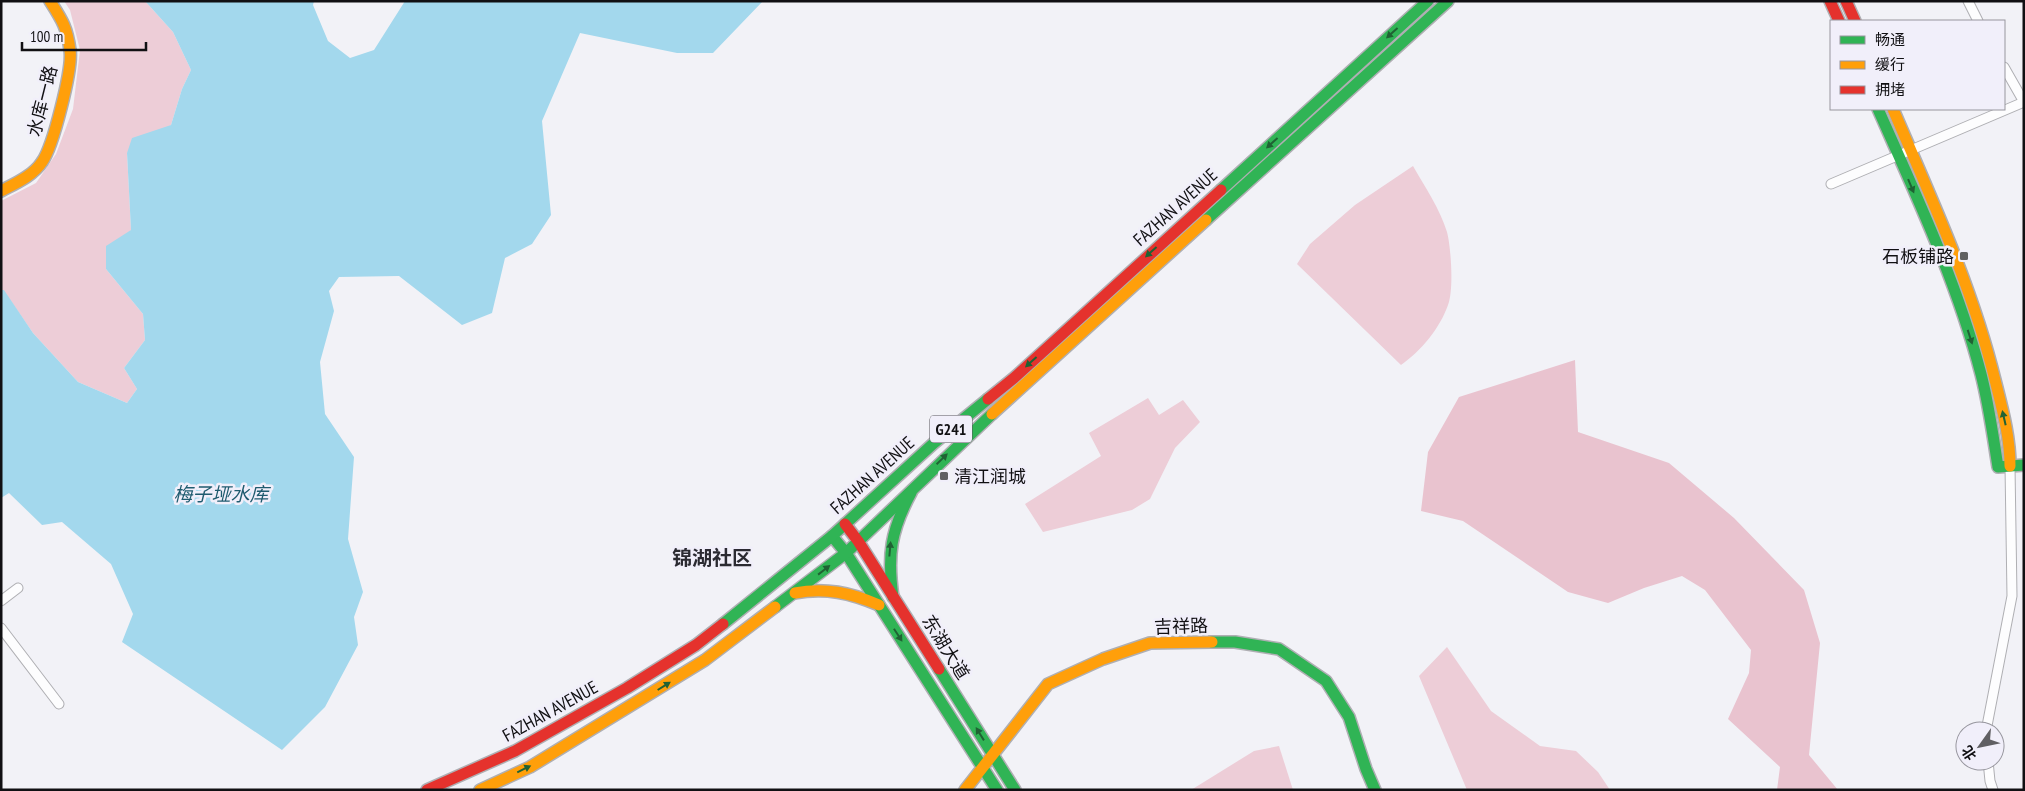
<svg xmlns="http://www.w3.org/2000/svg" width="2025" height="791" viewBox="0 0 2025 791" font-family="'PT Sans Narrow','Noto Sans SC',sans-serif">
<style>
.green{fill:#edcdd7}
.forest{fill:#e9c3cf}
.water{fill:#a3d8ed}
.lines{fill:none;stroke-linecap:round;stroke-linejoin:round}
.street-casing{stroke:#afafb3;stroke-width:11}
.fast-casing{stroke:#afafb3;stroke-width:14}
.slow-casing{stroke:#afafb3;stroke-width:14}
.jam-casing{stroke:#afafb3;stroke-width:14}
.street{stroke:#fdfdfe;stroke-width:9}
.fast{stroke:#30b455;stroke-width:11}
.slow{stroke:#ff9f0a;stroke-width:11}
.jam{stroke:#e5322d;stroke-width:11}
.oneway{fill:#206234}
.poi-dot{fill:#605f63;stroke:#f1effa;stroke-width:2}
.labels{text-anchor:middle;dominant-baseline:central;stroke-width:5;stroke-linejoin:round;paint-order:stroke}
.shield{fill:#f1effa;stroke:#545358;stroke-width:1}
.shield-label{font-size:16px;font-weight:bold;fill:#111013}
.street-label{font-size:18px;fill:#111013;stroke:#f1effa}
.poi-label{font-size:18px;fill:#111013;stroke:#f1effa;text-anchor:end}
.water-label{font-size:19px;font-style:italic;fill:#1f5b6f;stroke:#f1effa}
.quarter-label{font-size:20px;font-weight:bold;fill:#2b2a32;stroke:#f1effa}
</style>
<rect width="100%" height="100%" fill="#f2f2f7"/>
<!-- green -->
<g class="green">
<path d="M 64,1 L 145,1 L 173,32 L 191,70 L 182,89 L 171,125 L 127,153 L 131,230 L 106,269 L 143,314 L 145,340 L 124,368 L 137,389 L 127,403 L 78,382 L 33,333 L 4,291 L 1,290 L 1,201 L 36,183 L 56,154 L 73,109 L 80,50 L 70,10 Z"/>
<path d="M 1413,166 C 1425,187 1440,209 1447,232 C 1451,247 1454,290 1448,305 C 1440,328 1421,351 1401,365 L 1297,264 L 1310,244 L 1355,205 Z"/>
<path d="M 1148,398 L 1159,415 L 1183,400 L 1200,422 L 1175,448 L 1150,499 L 1132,510 L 1043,532 L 1025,504 L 1101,456 L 1089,433 Z"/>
<path d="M 1447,647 L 1491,711 L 1540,746 L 1576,751 L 1598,772 L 1610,790 L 1467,790 L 1419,676 Z"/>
<path d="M 1279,746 L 1293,790 L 1191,790 L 1254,751 Z"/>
</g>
<!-- forest -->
<path class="forest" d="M 1575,360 L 1578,432 L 1669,463 L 1734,518 L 1804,590 L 1820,643 L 1809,755 L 1838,790 L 1777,790 L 1780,767 L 1728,719 L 1749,673 L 1751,650 L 1705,590 L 1682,576 L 1644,588 L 1608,603 L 1568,592 L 1463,521 L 1421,511 L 1428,452 L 1459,397 Z"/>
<!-- water -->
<path class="water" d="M 145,1 L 314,1 L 313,5 L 328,41 L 350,58 L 374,50 L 405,1 L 763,1 L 713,53 L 677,53 L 580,33 L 542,121 L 551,215 L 532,244 L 505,258 L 492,313 L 462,325 L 399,276 L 339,277 L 329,291 L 334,311 L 320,362 L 325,414 L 354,457 L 348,539 L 363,592 L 354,617 L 358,645 L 325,707 L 282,750 L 122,642 L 133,614 L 111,564 L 62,522 L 42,525 L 9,493 L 1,498 L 1,290 L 4,290 L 33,333 L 78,382 L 127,403 L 137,389 L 124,368 L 145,340 L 143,314 L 106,269 L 106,246 L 131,230 L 127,153 L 132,138 L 171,125 L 182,89 L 191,70 L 173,32 Z"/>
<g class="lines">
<defs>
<g id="street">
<path d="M 1968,1 L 1978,21"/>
<path d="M 2004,67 L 2024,102"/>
<path d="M 1831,184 L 2024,102"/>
<path d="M 1,601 L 18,588"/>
<path d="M 1,628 L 59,704"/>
<path d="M 1986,731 L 2012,596 L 2010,466"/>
<path d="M 1988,761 L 1990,781 L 1993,790"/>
</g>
<g id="fast">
<path d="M 1878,109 C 1916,195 1957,282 1981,374 C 1989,405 1993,436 1998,467 L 2024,465"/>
<path d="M 1221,190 L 1428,1"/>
<path d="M 1206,220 L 1448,1"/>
<path d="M 832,536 L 846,553 L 997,790"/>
<path d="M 893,597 C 887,555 891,530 911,493"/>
<path d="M 775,607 L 846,553 L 992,414"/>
<path d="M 723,624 L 832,536 L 934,443 L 988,399"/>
<path d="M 1212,642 L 1235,642 L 1279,649 L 1326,681 L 1349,717 L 1366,769 L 1375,790"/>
<path d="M 939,669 L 1015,790"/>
</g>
<g id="slow">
<path d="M 1893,109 C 1931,198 1972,286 1995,380 C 2002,408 2010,436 2010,466"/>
<path d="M 1,191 C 14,184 33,176 42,162 C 53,147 73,68 70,50 C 67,27 62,20 50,1"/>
<path d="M 992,414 L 1206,220"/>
<path d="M 795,593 C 825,587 851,593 879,605"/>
<path d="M 480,790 L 530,767 L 705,660 L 775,607"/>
<path d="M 965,790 L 1048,684 L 1103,659 L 1150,643 L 1212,642"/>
</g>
<g id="jam">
<path d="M 1830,1 L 1839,21"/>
<path d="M 1846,1 L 1855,21"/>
<path d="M 988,399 L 1014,378 L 1221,190"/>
<path d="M 845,524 L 858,541 L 939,669"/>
<path d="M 427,790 L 515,751 L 627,688 L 696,645 L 723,624"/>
</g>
</defs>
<!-- street casing -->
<use href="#street" class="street-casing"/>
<!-- fast casing -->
<use href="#fast" class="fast-casing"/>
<!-- slow casing -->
<use href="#slow" class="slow-casing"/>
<!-- jam casing -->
<use href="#jam" class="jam-casing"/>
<!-- street -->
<use href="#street" class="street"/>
<!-- fast -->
<use href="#fast" class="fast"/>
<!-- slow -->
<use href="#slow" class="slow"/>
<!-- jam -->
<use href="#jam" class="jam"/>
</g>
<!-- one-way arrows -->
<defs><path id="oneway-solid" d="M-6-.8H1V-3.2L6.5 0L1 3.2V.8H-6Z" transform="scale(1.25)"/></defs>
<g class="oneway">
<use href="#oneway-solid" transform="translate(1392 33) rotate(138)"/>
<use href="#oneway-solid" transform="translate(1272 143) rotate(138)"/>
<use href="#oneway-solid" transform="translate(1911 186) rotate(67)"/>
<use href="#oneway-solid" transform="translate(1151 252) rotate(138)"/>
<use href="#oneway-solid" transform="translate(1970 337) rotate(72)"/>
<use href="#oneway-solid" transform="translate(1031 362) rotate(138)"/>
<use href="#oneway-solid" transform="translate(2004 418) rotate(-103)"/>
<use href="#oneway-solid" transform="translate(942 459) rotate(-44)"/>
<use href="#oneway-solid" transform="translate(890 549) rotate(-85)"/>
<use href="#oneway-solid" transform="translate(824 570) rotate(-38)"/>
<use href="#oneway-solid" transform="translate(898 635) rotate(57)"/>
<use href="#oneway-solid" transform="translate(664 686) rotate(-32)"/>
<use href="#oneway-solid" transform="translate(980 734) rotate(-122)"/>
<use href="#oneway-solid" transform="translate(524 769) rotate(-26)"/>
</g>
<!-- markers -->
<g class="poi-dot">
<rect x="1959" y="251" width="10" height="10" rx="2.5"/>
<rect x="939" y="471" width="10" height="10" rx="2.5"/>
</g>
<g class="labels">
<!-- shield labels -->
<rect class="shield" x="930" y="415.5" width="42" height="27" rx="4"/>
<g class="shield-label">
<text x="951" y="429">G241</text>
</g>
<!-- street labels -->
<g class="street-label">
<text transform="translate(42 101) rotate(-76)">水库一路</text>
<text transform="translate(1175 207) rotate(-42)">FAZHAN AVENUE</text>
<text transform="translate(872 475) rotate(-42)">FAZHAN AVENUE</text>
<text transform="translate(1181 626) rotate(-2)">吉祥路</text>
<text transform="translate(946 647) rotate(58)">东湖大道</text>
<text transform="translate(550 711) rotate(-29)">FAZHAN AVENUE</text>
</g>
<!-- poi labels -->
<g class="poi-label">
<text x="1954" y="256">石板铺路</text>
<text x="954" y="476" text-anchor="start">清江润城</text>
</g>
<!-- water labels -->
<g class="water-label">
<text x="221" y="494">梅子垭水库</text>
</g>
<!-- quarter labels -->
<g class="quarter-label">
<text x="712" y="558">锦湖社区</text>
</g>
</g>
<!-- border -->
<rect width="2025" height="791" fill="none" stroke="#111013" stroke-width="5"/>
<!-- legend -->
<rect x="1830" y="20" width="175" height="90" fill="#f1effa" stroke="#97969e"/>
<rect x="1840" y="36" width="25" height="8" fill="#30b455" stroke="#97969e"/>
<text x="1875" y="45" font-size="15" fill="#111013">畅通</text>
<rect x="1840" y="61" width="25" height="8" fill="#ff9f0a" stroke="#97969e"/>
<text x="1875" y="70" font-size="15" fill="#111013">缓行</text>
<rect x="1840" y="86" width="25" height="8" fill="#e5322d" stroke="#97969e"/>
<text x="1875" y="95" font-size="15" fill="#111013">拥堵</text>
<!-- north arrow -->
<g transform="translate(1980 746) rotate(237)"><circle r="24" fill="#f1effa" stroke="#97969e"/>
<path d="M0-4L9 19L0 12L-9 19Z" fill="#605f63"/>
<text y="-8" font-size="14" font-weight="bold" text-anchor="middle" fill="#111013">北</text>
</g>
<!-- scale -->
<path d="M22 42v8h124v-8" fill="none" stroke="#111013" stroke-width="2.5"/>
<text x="30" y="42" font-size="15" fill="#111013" stroke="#f1effa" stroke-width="4" paint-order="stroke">100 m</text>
</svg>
